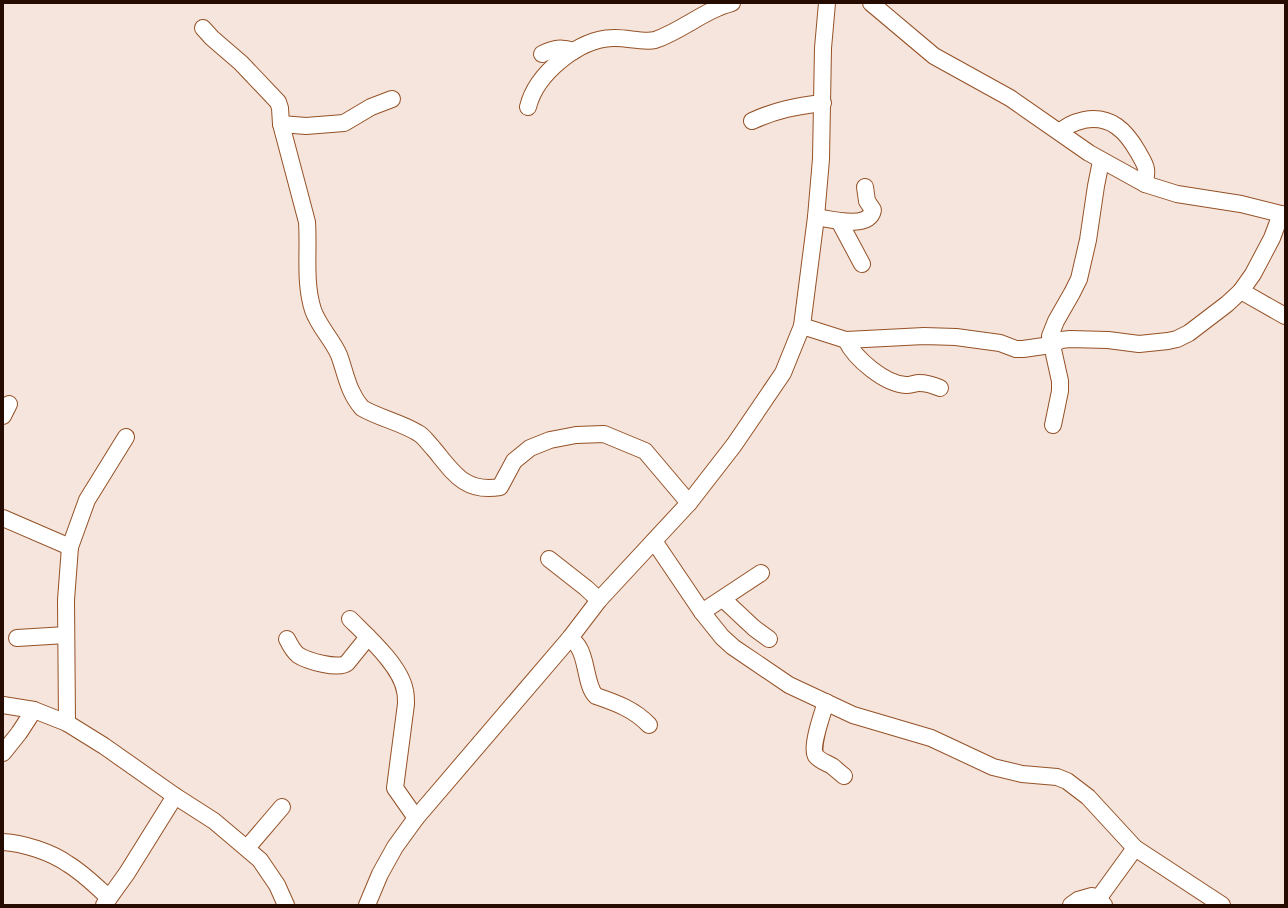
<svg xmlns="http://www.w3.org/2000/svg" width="1288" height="908" viewBox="0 0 1288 908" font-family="'Fira Sans Condensed',sans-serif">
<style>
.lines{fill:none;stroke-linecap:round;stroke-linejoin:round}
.minor-casing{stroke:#955126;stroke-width:18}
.minor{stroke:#fff;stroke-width:16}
</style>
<rect width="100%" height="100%" fill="#f5e5dc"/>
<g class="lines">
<defs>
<g id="minor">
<path d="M 871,3 L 934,56 L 1010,98 L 1089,153 L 1145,184 L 1177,194 L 1241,204 L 1285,215"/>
<path d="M 203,28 L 212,38 L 241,63 L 278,102 L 280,108 L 281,124 L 307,222 C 309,252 304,282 313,310 C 319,327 332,339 339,355 C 346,374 348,392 362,408 C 379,418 400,422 418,433 C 424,436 428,443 433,448 C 453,472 464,493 500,487 L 514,461 L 530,448 L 550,440 L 576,435 L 604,434 L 645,451 L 689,503"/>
<path d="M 542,54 C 554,48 561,47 574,51"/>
<path d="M 528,107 C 536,74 578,39 613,38 C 625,37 644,43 655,40 C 682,31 704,10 732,3"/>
<path d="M 752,121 C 776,110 796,106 823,103"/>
<path d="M 281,124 L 306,126 L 344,123 L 371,107 L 392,99"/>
<path d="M 1060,132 C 1067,125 1075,122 1084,120 C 1111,115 1126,131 1138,152 C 1141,158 1145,163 1146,169 C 1147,174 1145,179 1145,184"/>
<path d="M 816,217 C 830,219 869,230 873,210 L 867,201 L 865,187"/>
<path d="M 839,221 L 862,264"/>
<path d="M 1241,291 L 1285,316"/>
<path d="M 802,326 L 846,340 L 924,336 L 956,337 L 1000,343 L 1016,349 L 1023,349 L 1051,345 L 1061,340 L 1070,339 L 1108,340 L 1139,344 L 1168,341 L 1177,339 L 1189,333 L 1227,304 L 1241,291 L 1253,274 L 1272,238 L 1281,214"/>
<path d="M 846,340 C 855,359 885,384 906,385 C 911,385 915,383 919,383 C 927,383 933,385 940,388"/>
<path d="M 3,416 L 9,404"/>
<path d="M 1053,425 L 1060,391 L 1060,381 L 1050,336 L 1056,321 L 1072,293 L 1079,279 L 1088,240 L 1096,186 L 1101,161"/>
<path d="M 3,518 L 70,547"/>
<path d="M 654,541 L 702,612 L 722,637 L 733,647 L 789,685 L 853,715 L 931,738 L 993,767 L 1022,774 L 1057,777 L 1067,781 L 1088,797 L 1135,848 L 1222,905"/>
<path d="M 549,559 L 586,588 L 599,600"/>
<path d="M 723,599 L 754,628 L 769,639"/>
<path d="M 702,612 L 761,573"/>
<path d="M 350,619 C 367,636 401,666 405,691 C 406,695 406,700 406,704 L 395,788 L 416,818"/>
<path d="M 17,638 L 66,635"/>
<path d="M 570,638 C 573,641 577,644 579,648 C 587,660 586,687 596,696 C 616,703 634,709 649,725"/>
<path d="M 287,639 C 290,645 293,651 298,655 C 307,661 339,670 347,663 L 368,637"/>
<path d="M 826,702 C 823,712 810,748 816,756 C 820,761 827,763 832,766 C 836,769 840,773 844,776"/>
<path d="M 3,705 L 34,710 L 67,723 L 104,746 L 175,796 L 214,821 L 260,860 L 277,885 L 286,905"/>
<path d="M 67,723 L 66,600 L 70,547 L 87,500 L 126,437"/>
<path d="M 3,753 L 19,733 L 34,710"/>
<path d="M 3,842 C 23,843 51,852 68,864 C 83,873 96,886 109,898"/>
<path d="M 247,848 L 282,807"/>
<path d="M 1098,899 L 1135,848"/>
<path d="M 104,905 L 127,873 L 175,796"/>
<path d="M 367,905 L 380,874 L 395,847 L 416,818 L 570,638 L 599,600 L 689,503 L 734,445 L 783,373 L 802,326 L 816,217 L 821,159 L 823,48 L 827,3"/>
<path d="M 1071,905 L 1078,900 L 1092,896 L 1098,899 L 1104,905"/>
</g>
</defs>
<!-- minor casing -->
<use href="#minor" class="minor-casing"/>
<!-- minor -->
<use href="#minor" class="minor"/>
</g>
<!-- border -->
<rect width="1288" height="908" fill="none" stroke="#260b00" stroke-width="8"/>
</svg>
